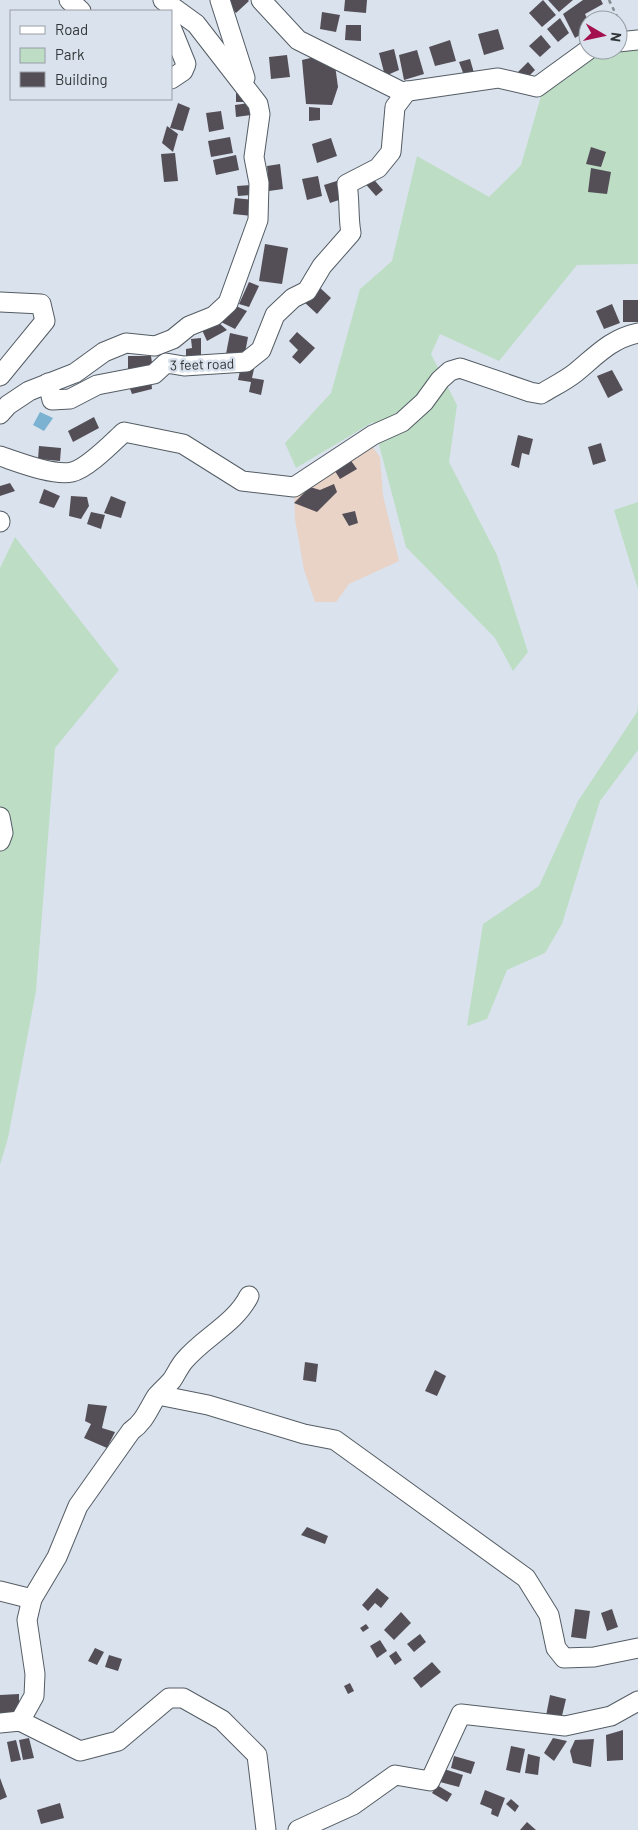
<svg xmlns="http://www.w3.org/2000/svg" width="638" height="1830" viewBox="0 0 638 1830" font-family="Barlow,sans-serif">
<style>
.commercial{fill:#e9d3c7}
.green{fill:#bdddc5}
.water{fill:#7bb2d1}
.building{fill:#544e57}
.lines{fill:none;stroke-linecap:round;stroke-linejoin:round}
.minor-casing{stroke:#545c64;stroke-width:21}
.path{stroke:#848b91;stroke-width:2.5;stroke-dasharray:4 4;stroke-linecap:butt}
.minor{stroke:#fff;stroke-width:19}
.labels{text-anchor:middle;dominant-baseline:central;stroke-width:5;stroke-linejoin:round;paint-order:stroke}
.street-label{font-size:14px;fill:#323639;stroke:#dae3ed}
</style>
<rect width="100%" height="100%" fill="#dae3ed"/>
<!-- commercial -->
<path class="commercial" d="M 369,442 L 380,457 L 383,495 L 399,561 L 349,584 L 336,602 L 315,602 L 304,570 L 295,519 L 294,487 Z"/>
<!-- green -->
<g class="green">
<path d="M 638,33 L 638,264 L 577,265 L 499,361 L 440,334 L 431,354 L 457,405 L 449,462 L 497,555 L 528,652 L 513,671 L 495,638 L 406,547 L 373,422 L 296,468 L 285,443 L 331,393 L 360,289 L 392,261 L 417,156 L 489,197 L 521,165 L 550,65 L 581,43 L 588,42 L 588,50 L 618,50 Z"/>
<path d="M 638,502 L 638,589 L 614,510 Z"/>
<path d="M 15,537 L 119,670 L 55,748 L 36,991 L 8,1138 L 0,1165 L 0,568 Z"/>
<path d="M 638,705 L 638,750 L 600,801 L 562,924 L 545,953 L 507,970 L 487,1019 L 467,1026 L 483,924 L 539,886 L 578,801 L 637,712 Z"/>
</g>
<!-- water -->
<path class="water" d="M 40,412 L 53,418 L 44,431 L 33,425 Z"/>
<!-- building -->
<g class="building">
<path d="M 225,0 L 248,0 L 249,1 L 236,13 Z"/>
<path d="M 345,0 L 367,0 L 366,13 L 344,11 Z"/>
<path d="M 543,0 L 556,15 L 542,27 L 529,13 Z"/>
<path d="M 548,0 L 573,0 L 559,12 Z"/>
<path d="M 583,0 L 601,0 L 603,4 L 585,14 L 588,20 L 588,30 L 575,38 L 563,14 Z"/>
<path d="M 322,12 L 340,15 L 336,32 L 320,29 Z"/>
<path d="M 607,13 L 611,20 L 593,20 Z"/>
<path d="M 560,18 L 569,33 L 558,42 L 547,29 Z"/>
<path d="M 346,25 L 361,25 L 361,41 L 345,40 Z"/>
<path d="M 498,29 L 504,49 L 484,55 L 478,34 Z"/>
<path d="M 541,35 L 551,47 L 540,57 L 529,46 Z"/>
<path d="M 450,40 L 456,61 L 435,66 L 429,47 Z"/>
<path d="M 394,49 L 399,70 L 385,76 L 379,53 Z"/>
<path d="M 417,50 L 424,74 L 404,80 L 399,55 Z"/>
<path d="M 287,55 L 290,77 L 271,79 L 269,57 Z"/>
<path d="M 319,56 L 335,65 L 338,87 L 332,105 L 306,104 L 302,60 Z"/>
<path d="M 470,59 L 474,73 L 465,78 L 459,62 Z"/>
<path d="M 528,62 L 535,70 L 527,78 L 518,72 Z"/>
<path d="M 245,92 L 246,102 L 236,102 L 236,93 Z"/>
<path d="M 178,103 L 190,108 L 183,131 L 170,128 Z"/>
<path d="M 249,103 L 251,115 L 236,117 L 235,105 Z"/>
<path d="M 309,107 L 320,108 L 320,120 L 309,121 Z"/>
<path d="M 221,111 L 224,129 L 209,132 L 206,113 Z"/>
<path d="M 167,126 L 178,134 L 173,152 L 162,143 Z"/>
<path d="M 230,137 L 233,153 L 211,157 L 208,141 Z"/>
<path d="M 331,138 L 337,156 L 317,163 L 312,144 Z"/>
<path d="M 591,147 L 606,152 L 601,167 L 586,164 Z"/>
<path d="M 175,153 L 178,181 L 164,182 L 161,154 Z"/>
<path d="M 236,155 L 239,170 L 216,175 L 213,160 Z"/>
<path d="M 280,164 L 283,189 L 269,191 L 267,166 Z"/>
<path d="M 591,168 L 611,172 L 607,194 L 588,192 Z"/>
<path d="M 369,174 L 383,190 L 376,196 L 362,180 Z"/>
<path d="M 318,176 L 322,196 L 307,200 L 302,179 Z"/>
<path d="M 343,179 L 348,197 L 330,203 L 324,185 Z"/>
<path d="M 251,185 L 251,195 L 238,196 L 237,186 Z"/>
<path d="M 235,198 L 254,200 L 252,216 L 233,214 Z"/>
<path d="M 265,244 L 288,248 L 282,284 L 259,281 Z"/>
<path d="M 249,282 L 259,286 L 249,307 L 239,304 Z"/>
<path d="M 317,285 L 331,298 L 317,314 L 303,301 Z"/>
<rect x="623" y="300" width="15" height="22"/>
<path d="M 612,304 L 620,323 L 604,329 L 596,311 Z"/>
<path d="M 234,305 L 247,311 L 235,329 L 221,322 Z"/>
<path d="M 218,322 L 227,330 L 207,341 L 202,330 Z"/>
<path d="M 297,332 L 315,348 L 300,364 L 292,357 L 298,350 L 289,341 Z"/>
<path d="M 230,333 L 248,337 L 244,358 L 226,354 Z"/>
<path d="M 201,338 L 201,360 L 186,360 L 186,349 L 192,348 L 191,339 Z"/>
<path d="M 128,356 L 151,356 L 153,369 L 128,374 Z"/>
<path d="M 241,366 L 254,369 L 252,378 L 264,380 L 261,395 L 249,392 L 251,382 L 238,380 Z"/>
<path d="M 612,370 L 623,390 L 608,398 L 597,376 Z"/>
<path d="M 151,379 L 152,389 L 132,394 L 129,386 Z"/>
<path d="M 94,417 L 99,428 L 73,442 L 68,431 Z"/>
<path d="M 518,435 L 533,439 L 529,455 L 522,453 L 519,468 L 511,465 Z"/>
<path d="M 601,443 L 606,461 L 593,465 L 588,447 Z"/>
<path d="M 39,446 L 61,448 L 60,461 L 38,459 Z"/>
<path d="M 349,458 L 357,469 L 340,479 L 333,468 Z"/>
<path d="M 10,483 L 15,491 L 0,496 L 0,486 Z"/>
<path d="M 334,484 L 337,492 L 317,512 L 294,503 L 310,487 L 320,490 Z"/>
<path d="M 44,489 L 60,496 L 54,508 L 39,503 Z"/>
<path d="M 71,496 L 87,497 L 89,506 L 81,519 L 69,516 Z"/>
<path d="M 111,496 L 126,502 L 121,518 L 104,513 Z"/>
<path d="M 355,511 L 358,523 L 349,526 L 342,514 Z"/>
<path d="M 91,512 L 105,515 L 101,529 L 87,524 Z"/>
<path d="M 305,1362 L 318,1364 L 316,1382 L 303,1380 Z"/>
<path d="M 435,1370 L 446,1376 L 437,1396 L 425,1391 Z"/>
<path d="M 88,1404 L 107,1406 L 102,1428 L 115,1432 L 107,1448 L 84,1438 L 91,1424 L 85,1421 Z"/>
<path d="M 307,1527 L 328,1536 L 325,1544 L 301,1535 Z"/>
<path d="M 377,1588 L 389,1598 L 381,1608 L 375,1603 L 368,1611 L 362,1605 Z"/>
<path d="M 575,1609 L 590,1611 L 586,1639 L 571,1637 Z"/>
<path d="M 612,1609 L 618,1627 L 607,1631 L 601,1613 Z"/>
<path d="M 401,1612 L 411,1623 L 394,1640 L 384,1630 Z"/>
<path d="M 366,1624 L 369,1628 L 363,1632 L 360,1628 Z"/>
<path d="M 420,1634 L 426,1642 L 414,1652 L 407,1644 Z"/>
<path d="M 380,1640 L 387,1651 L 377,1658 L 370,1646 Z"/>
<path d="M 95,1648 L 104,1652 L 97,1665 L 88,1661 Z"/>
<path d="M 396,1651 L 402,1660 L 395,1665 L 389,1656 Z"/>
<path d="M 109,1655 L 122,1659 L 118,1671 L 105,1667 Z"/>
<path d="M 432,1662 L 441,1672 L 421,1688 L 413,1678 Z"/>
<path d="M 350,1683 L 354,1691 L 348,1694 L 344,1686 Z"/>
<path d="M 19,1694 L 19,1717 L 0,1718 L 0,1695 Z"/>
<path d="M 550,1695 L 566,1699 L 561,1720 L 546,1716 Z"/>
<path d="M 623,1730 L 623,1760 L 607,1761 L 606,1735 Z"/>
<path d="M 29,1738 L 34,1758 L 23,1760 L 19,1740 Z"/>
<path d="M 553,1738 L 567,1741 L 554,1761 L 544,1753 Z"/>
<path d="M 594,1739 L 591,1767 L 573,1763 L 570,1751 L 575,1740 Z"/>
<path d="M 16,1740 L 21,1760 L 11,1762 L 7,1742 Z"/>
<path d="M 511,1746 L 525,1749 L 520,1773 L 506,1770 Z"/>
<path d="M 528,1754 L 540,1757 L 538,1775 L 525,1773 Z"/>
<path d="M 454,1756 L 475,1762 L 471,1774 L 451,1768 Z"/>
<path d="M 444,1769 L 463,1775 L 459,1787 L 440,1782 Z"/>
<path d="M 0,1778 L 7,1797 L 0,1800 Z"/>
<path d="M 437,1785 L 452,1794 L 447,1802 L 432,1793 Z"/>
<path d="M 485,1790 L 505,1798 L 498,1817 L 491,1814 L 492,1809 L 480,1804 Z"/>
<path d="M 511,1799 L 519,1806 L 515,1812 L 506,1804 Z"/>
<path d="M 60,1803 L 64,1818 L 41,1824 L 37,1810 Z"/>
<path d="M 527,1822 L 536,1830 L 520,1830 Z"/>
</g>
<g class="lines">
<defs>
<g id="minor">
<path d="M 69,0 L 81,11"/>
<path d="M 220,0 L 245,78"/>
<path d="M 261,0 L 298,40 L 402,92 L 498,78 L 537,87 L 588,50"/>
<path d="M 171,27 L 186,64 L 183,71 L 171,79"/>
<path d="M 618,42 L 638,40"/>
<path d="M 0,302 L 41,304 L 45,321 L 0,376"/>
<path d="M 48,383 L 52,400 L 70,399 L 97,385 L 154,374 L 166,363 L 184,366 L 246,362 L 261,350 L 275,315 L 293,298 L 307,291 L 322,266 L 351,233 C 348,217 350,201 347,184 L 378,168 L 391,152 L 395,107 L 407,91"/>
<path d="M 0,414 L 8,405 L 29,391 L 75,373 L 104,352 L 126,343 L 155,346 L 173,339 L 189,326 L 214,316 L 228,303 L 258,220 L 259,183 L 254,157 L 260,114 L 258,104 L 196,24 L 163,0"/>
<path d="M 0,456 C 18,462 53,476 72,472 C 87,469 112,443 124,432 L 183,444 L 242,481 L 294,487 L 373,435 L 402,422 L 424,402 L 440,380 L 450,371 L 460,368 L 530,392 L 541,394 C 552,387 565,381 575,373 C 596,356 610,339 638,333"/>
<path d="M 0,521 L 0,522"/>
<path d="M 0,817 L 3,833 L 0,841"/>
<path d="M 158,1395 L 208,1405 L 304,1434 L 335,1440 L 526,1578 L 549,1615 L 556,1648 L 564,1658 L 594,1657 L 638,1648"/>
<path d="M 0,1591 L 32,1599"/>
<path d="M 20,1721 L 34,1696 L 35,1674 L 27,1620 L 32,1599 L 57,1557 L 78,1506 L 131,1431 C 144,1422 148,1410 156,1397 C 161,1391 167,1386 172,1380 C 176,1374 179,1367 184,1361 C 204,1337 235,1324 249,1296"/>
<path d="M 0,1723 L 20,1721 L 80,1751 L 118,1741 L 169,1698 L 183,1698 L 222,1720 L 257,1755 L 266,1830"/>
<path d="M 298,1830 L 353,1805 L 395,1775 L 430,1781 L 461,1714 L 565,1726 L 611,1716 L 638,1701"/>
</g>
</defs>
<!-- minor casing -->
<use href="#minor" class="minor-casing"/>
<!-- path -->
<path class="path" d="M 609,0 L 622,27"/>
<!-- minor -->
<use href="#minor" class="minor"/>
</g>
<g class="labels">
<!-- street labels -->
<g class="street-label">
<text transform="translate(202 364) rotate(-2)">3 feet road</text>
</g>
</g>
<!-- legend -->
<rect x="10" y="10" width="162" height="90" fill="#dae3ed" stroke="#979ea5"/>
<rect x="20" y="26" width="25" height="8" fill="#ffffff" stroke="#979ea5"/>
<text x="55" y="35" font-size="15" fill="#323639">Road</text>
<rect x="20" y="48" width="25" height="15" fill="#bdddc5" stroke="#979ea5"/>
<text x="55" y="60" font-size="15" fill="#323639">Park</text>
<rect x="20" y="72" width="25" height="15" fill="#544e57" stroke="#979ea5"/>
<text x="55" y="85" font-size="15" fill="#323639">Building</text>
<!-- north arrow -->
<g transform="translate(603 35) rotate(99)"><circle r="24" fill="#dae3ed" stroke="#979ea5"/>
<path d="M0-4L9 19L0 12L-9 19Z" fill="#a4104d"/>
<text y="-8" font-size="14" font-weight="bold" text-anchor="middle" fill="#323639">N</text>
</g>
</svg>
